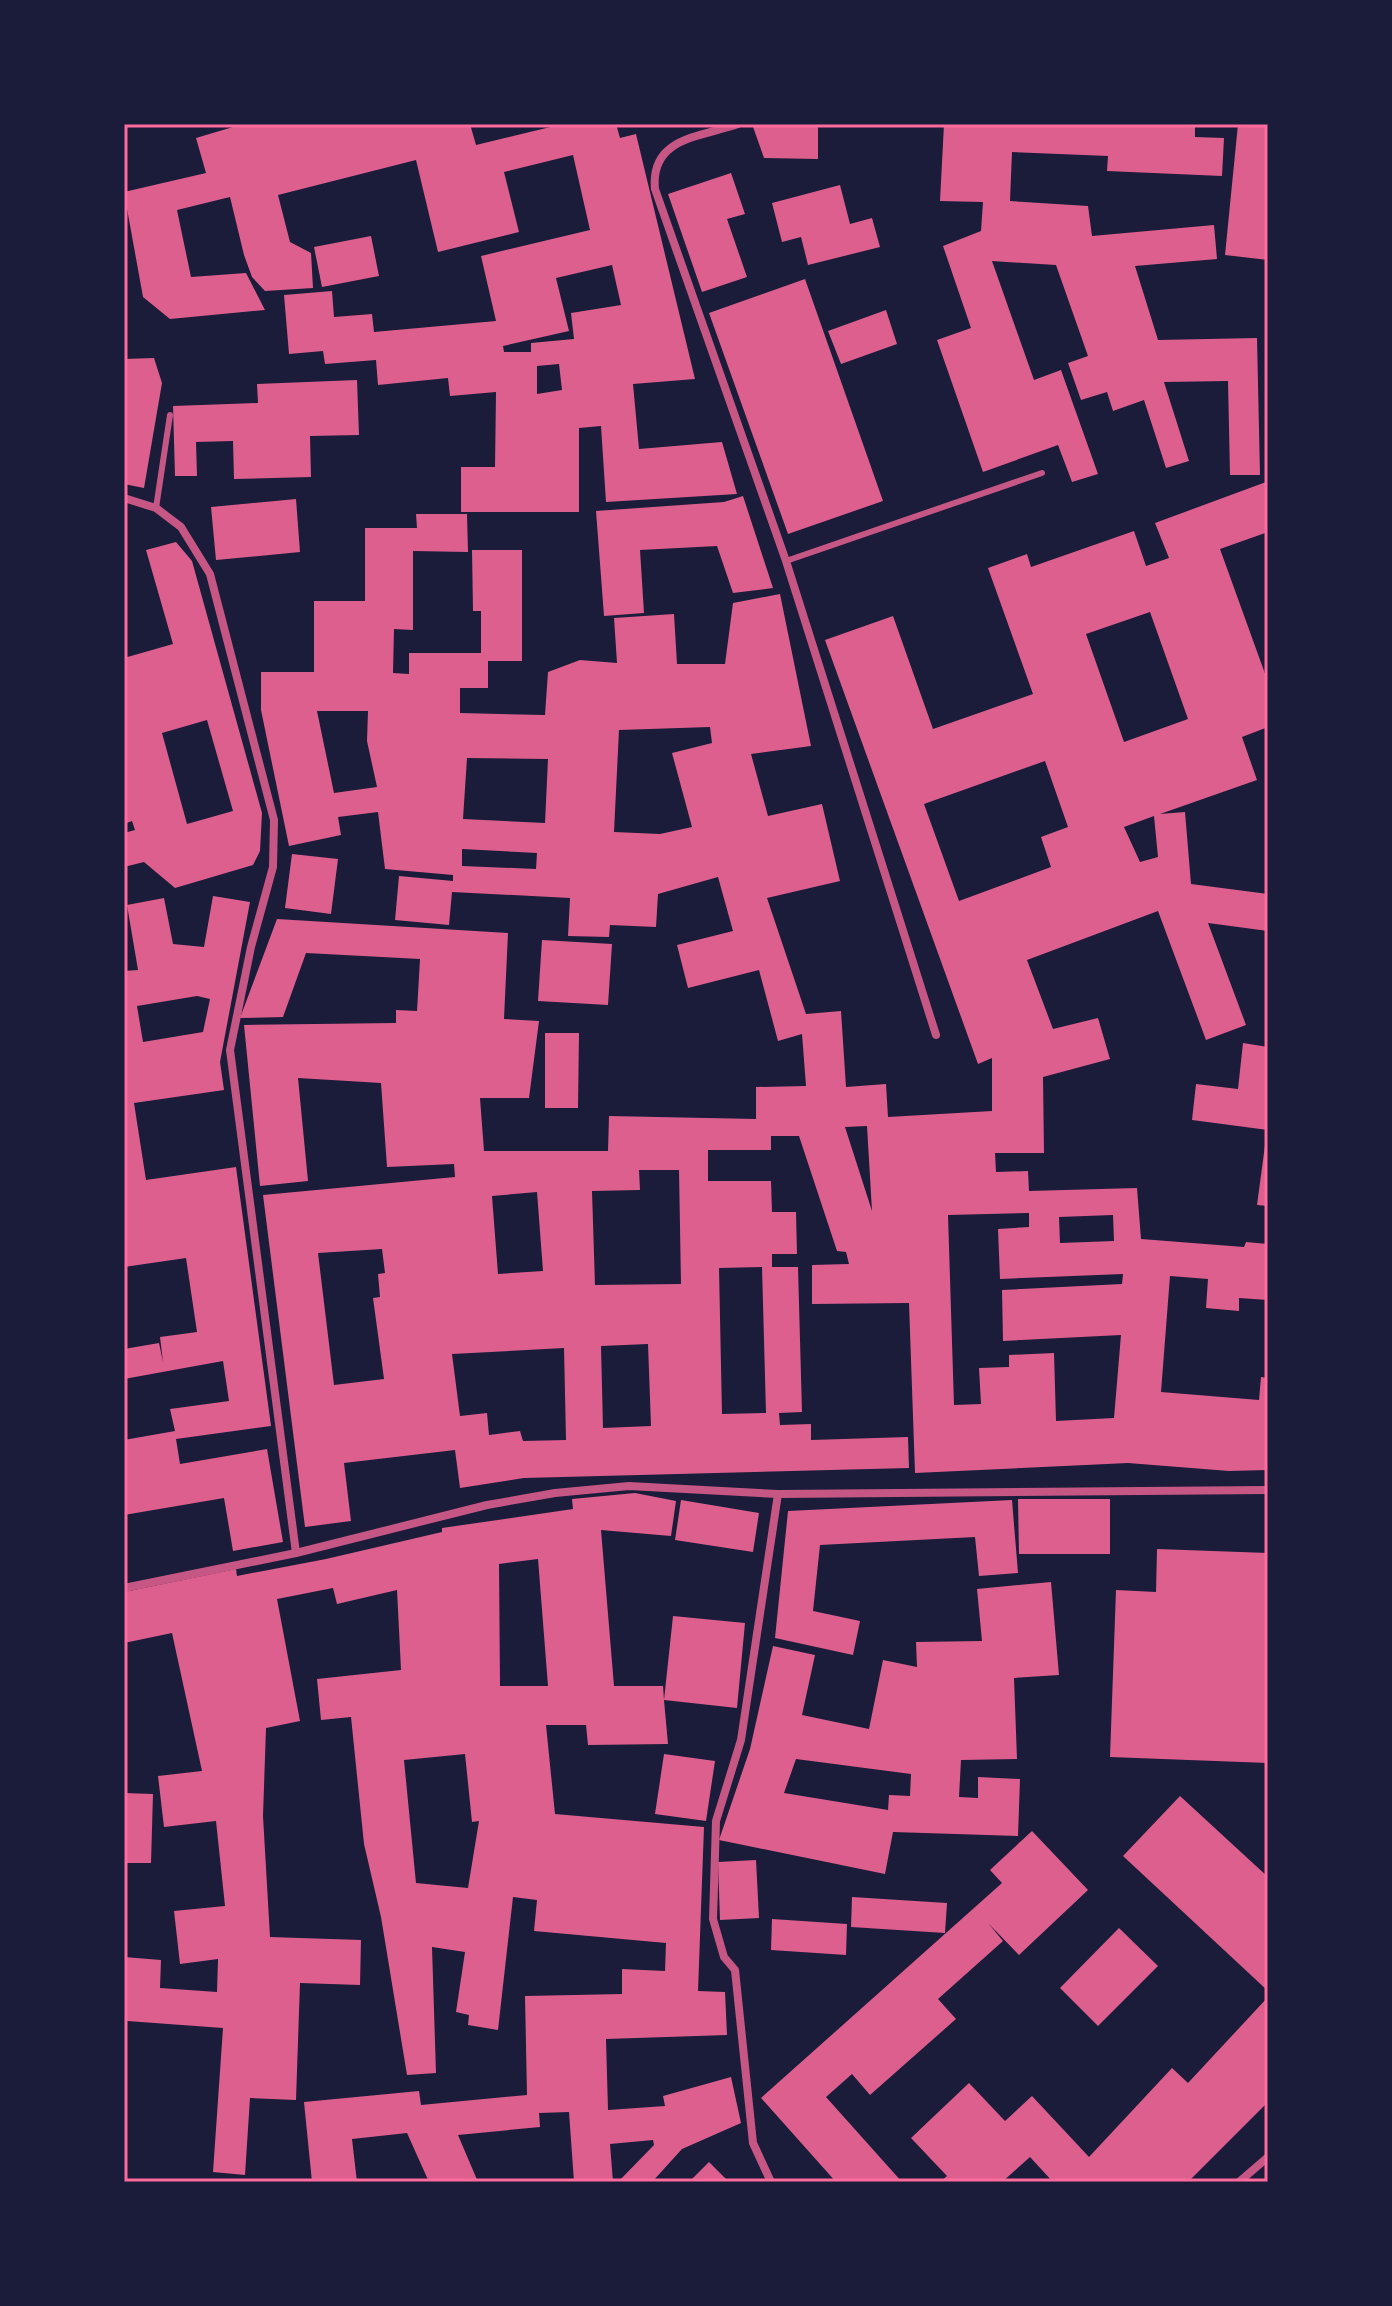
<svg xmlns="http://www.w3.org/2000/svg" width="1392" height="2306" viewBox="0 0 1392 2306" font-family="'Sofia Sans Condensed',sans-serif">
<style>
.building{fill:#dd5f8e;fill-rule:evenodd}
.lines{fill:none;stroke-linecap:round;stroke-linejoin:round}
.service{stroke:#c65784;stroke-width:6}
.minor{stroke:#c65784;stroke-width:8}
.neatline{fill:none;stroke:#ff6b9d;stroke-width:3}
</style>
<rect width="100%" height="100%" fill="#1b1b3a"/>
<!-- building -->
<g class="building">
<path d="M 243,124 L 470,124 L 476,145 L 563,124 L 616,124 L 620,138 L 636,134 L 695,379 L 633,384 L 639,449 L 722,442 L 737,494 L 606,502 L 601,426 L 579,428 L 579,512 L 461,512 L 461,467 L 495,467 L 496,392 L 450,396 L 448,378 L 378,385 L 376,360 L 325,364 L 323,351 L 289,354 L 284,295 L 332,291 L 334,317 L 372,314 L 374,332 L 496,321 L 481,256 L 590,230 L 573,155 L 504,172 L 519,232 L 438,252 L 416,160 L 278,195 L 290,242 L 311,253 L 313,288 L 265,291 L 252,277 L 244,255 L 230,197 L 177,210 L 191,277 L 246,273 L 265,310 L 170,319 L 143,297 L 124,192 L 206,173 L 196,138 ZM 612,265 L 621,305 L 571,313 L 574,339 L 531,343 L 531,352 L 504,352 L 503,346 L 569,331 L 556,278 ZM 559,364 L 562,390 L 537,394 L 537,366 Z"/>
<path d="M 752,124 L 818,124 L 818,159 L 764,158 Z"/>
<path d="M 944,124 L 1157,124 L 1195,127 L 1195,137 L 1224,138 L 1222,176 L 1107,171 L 1108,156 L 1012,152 L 1010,201 L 1088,206 L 1092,236 L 1214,225 L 1217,259 L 1135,266 L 1158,340 L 1257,338 L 1260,475 L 1230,475 L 1228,381 L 1164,382 L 1189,461 L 1166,468 L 1144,400 L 1113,411 L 1107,392 L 1081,400 L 1068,363 L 1088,356 L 1056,265 L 992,261 L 1034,380 L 1061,370 L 1098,474 L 1072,482 L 1058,445 L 983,472 L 937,340 L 971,328 L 943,246 L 981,231 L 983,202 L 940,201 Z"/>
<path d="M 1238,124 L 1268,124 L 1265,190 L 1268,190 L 1268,260 L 1225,255 Z"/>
<path d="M 731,173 L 745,214 L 727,219 L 747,277 L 702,292 L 668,194 Z"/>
<path d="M 840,185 L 850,224 L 872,218 L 880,247 L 808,265 L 801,237 L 782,242 L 772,203 Z"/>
<path d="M 371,236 L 379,276 L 322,287 L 314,247 Z"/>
<path d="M 805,279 L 883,501 L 788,534 L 709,313 Z"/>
<path d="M 886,310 L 897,344 L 841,364 L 828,331 Z"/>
<path d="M 154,358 L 162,383 L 144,488 L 124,484 L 124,359 Z"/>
<path d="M 357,380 L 359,435 L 310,436 L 311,477 L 234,479 L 233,441 L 196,442 L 197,476 L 175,476 L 173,406 L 258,403 L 257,384 Z"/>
<path d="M 1266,482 L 1268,532 L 1220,549 L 1268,682 L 1268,727 L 1242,737 L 1257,780 L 1160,814 L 1185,812 L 1191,884 L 1268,894 L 1268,931 L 1208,923 L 1246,1025 L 1206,1040 L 1158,911 L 1027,960 L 1053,1029 L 1098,1018 L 1110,1059 L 1043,1077 L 1044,1153 L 995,1153 L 996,1172 L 1028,1171 L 1029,1191 L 1137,1188 L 1141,1239 L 1244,1247 L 1246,1242 L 1268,1244 L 1268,1300 L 1239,1298 L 1239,1311 L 1206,1308 L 1208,1279 L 1170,1276 L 1161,1392 L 1259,1400 L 1261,1377 L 1268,1378 L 1268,1470 L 1229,1471 L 1128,1463 L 915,1473 L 909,1303 L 812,1304 L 812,1265 L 849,1264 L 846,1252 L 837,1251 L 799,1136 L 771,1136 L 771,1150 L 708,1150 L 708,1181 L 771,1181 L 772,1212 L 796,1212 L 797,1254 L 772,1254 L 772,1267 L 798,1267 L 802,1412 L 779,1413 L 780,1425 L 811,1424 L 811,1440 L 908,1437 L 909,1468 L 524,1478 L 460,1488 L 455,1450 L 344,1463 L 351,1521 L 305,1527 L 263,1195 L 455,1177 L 454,1164 L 387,1167 L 381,1083 L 298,1078 L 308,1181 L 260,1186 L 244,1025 L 396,1023 L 396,1010 L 417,1011 L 420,959 L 306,953 L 283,1017 L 240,1018 L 277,919 L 508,933 L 504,1019 L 539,1021 L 529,1098 L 480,1098 L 484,1151 L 608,1151 L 609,1116 L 756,1119 L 756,1087 L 806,1086 L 802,1034 L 778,1041 L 759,970 L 688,988 L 677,945 L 733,931 L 718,877 L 658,894 L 656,927 L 610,925 L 609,937 L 568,936 L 570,898 L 452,892 L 449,925 L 395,920 L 399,876 L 453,881 L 453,875 L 385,869 L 378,812 L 338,817 L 341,835 L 289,846 L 261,710 L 261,672 L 314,672 L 314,601 L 365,601 L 365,528 L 417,528 L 416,514 L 467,514 L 468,552 L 413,551 L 413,630 L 394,629 L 393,673 L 409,674 L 409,653 L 481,653 L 481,611 L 473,611 L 472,550 L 522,550 L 522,661 L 488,661 L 488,688 L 460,688 L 460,713 L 545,715 L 548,672 L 580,660 L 617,663 L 614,618 L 674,614 L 677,664 L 725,664 L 733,603 L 780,594 L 811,746 L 751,754 L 768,816 L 822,804 L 840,881 L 767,898 L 806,1014 L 841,1011 L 846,1087 L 886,1084 L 888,1117 L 992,1111 L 992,1058 L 978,1064 L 825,640 L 893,616 L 933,729 L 1033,694 L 988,568 L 1027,554 L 1031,567 L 1134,531 L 1146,566 L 1169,558 L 1155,523 ZM 1150,612 L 1188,719 L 1124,742 L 1086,634 ZM 317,711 L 368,711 L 367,741 L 377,787 L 334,793 ZM 710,727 L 712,743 L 672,753 L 692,827 L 660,834 L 614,832 L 619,730 ZM 467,758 L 548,759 L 545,823 L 463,819 ZM 1045,761 L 1068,827 L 1041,837 L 1051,867 L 959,901 L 924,804 ZM 1154,816 L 1158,857 L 1140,862 L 1124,827 ZM 462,849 L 537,853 L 536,869 L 462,866 ZM 867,1126 L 872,1211 L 845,1127 ZM 639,1170 L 679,1170 L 681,1284 L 595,1285 L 592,1191 L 640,1190 ZM 537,1192 L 543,1271 L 498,1274 L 492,1196 ZM 1029,1213 L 1029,1227 L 998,1229 L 1000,1279 L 1123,1274 L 1122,1284 L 1002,1290 L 1003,1341 L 1121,1335 L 1114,1418 L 1056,1421 L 1054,1353 L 1009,1355 L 1009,1367 L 979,1368 L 981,1404 L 954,1405 L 948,1215 ZM 1113,1215 L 1114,1241 L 1060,1243 L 1059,1217 ZM 382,1249 L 385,1273 L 378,1274 L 380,1297 L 373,1298 L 384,1379 L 334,1385 L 318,1253 ZM 762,1267 L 766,1413 L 722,1414 L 719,1268 ZM 648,1344 L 651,1426 L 603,1428 L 601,1346 ZM 564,1348 L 566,1440 L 523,1441 L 520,1431 L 489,1435 L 487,1413 L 460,1416 L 452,1354 Z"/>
<path d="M 743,496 L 773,588 L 733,593 L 717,546 L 640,550 L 644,613 L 604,616 L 596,511 L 724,502 Z"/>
<path d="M 296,499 L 300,552 L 216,560 L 211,507 Z"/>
<path d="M 176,542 L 192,561 L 262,813 L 260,851 L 253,865 L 175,888 L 144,862 L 124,867 L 124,833 L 135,830 L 132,821 L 124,824 L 124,658 L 173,644 L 146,550 ZM 207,720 L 233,811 L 187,824 L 162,733 Z"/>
<path d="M 292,854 L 338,859 L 331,914 L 285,908 Z"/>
<path d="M 213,896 L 250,902 L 220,1062 L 224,1090 L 134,1103 L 146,1180 L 236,1167 L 271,1426 L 176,1439 L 180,1464 L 267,1449 L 283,1542 L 233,1551 L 224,1498 L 124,1515 L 124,1440 L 175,1431 L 170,1409 L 229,1401 L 223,1361 L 124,1379 L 124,1349 L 159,1343 L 163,1362 L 160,1337 L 197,1332 L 186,1258 L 124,1267 L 124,971 L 138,970 L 127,905 L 164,898 L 173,944 L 204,947 ZM 197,996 L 210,999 L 203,1032 L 143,1042 L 137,1006 Z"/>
<path d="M 542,940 L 612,944 L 608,1005 L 538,1001 Z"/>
<path d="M 545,1033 L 579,1033 L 578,1108 L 545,1108 Z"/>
<path d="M 1243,1043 L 1268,1047 L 1268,1130 L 1192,1120 L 1196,1084 L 1238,1089 Z"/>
<path d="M 1266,1138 L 1268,1138 L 1268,1206 L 1257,1205 Z"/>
<path d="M 635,1493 L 676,1501 L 671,1536 L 601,1530 L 614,1686 L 663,1686 L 664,1700 L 673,1616 L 745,1623 L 737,1708 L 664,1700 L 668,1744 L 588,1745 L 586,1725 L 546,1725 L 555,1814 L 704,1827 L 698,1991 L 725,1992 L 727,2035 L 606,2039 L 608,2110 L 665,2106 L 663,2096 L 731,2077 L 741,2123 L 682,2149 L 652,2182 L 618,2182 L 654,2145 L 653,2140 L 610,2144 L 613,2182 L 574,2182 L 569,2112 L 539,2113 L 540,2127 L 458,2135 L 478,2182 L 429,2182 L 407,2133 L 352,2139 L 357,2182 L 312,2182 L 304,2102 L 419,2091 L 421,2105 L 527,2095 L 525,1996 L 622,1994 L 622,1969 L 665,1971 L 666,1943 L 534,1931 L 537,1900 L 513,1897 L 498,2030 L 468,2025 L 469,2015 L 456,2012 L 465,1952 L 432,1947 L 436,2073 L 407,2075 L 381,1917 L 364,1844 L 351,1717 L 321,1720 L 317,1679 L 401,1670 L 397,1590 L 337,1604 L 333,1588 L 277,1599 L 300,1721 L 266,1728 L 263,1816 L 270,1937 L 361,1940 L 360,1985 L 300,1983 L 296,2100 L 250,2098 L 245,2175 L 213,2172 L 223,2028 L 127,2021 L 124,2037 L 124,1957 L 161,1960 L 160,1988 L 217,1992 L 218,1959 L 180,1964 L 174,1911 L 225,1906 L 216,1821 L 164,1827 L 158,1776 L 202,1771 L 172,1633 L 124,1643 L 124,1592 L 236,1569 L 237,1576 L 326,1559 L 442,1532 L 442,1528 L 573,1509 L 572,1499 ZM 538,1559 L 548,1686 L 500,1686 L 499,1564 ZM 465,1754 L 472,1822 L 479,1821 L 468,1888 L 416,1883 L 404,1760 Z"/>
<path d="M 1018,1499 L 1110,1499 L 1110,1554 L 1019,1554 Z"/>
<path d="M 681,1500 L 759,1513 L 753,1552 L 675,1540 Z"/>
<path d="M 1012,1500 L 1018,1573 L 979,1576 L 975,1537 L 820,1545 L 813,1611 L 860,1621 L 853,1655 L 775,1638 L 788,1511 Z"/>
<path d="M 1157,1549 L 1268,1553 L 1268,1763 L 1110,1757 L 1116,1590 L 1156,1592 Z"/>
<path d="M 1051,1582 L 1059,1675 L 1014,1678 L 1017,1759 L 961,1760 L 959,1797 L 978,1798 L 978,1777 L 1020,1779 L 1018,1836 L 893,1832 L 885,1874 L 719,1840 L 750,1749 L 773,1646 L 815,1655 L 802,1715 L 869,1729 L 883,1660 L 917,1667 L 916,1642 L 982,1641 L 977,1589 ZM 796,1759 L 911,1774 L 910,1796 L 889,1795 L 888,1810 L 784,1793 Z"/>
<path d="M 664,1754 L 715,1761 L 706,1821 L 655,1814 Z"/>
<path d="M 124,1793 L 153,1794 L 151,1863 L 124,1863 Z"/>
<path d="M 1180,1796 L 1268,1877 L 1268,1991 L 1123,1856 Z"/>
<path d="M 1032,1831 L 1088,1890 L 1019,1955 L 988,1923 L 1003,1941 L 938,1999 L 956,2019 L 870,2095 L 852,2074 L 826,2097 L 902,2182 L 836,2182 L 761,2098 L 1002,1883 L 990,1870 Z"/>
<path d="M 756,1860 L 759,1918 L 720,1920 L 718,1862 Z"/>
<path d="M 852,1897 L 947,1903 L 945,1933 L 851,1927 Z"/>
<path d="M 772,1919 L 847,1924 L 846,1955 L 771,1950 Z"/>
<path d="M 1119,1928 L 1158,1966 L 1098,2026 L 1060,1988 Z"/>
<path d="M 1268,1997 L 1268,2102 L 1188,2182 L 1053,2182 L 1030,2157 L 1002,2182 L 940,2182 L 947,2176 L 911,2138 L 969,2083 L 1005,2121 L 1032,2096 L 1089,2157 L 1172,2068 L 1188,2083 Z"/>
<path d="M 709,2162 L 729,2182 L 689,2182 Z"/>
</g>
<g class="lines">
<!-- service -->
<g class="service">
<path d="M 156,508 L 170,415"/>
<path d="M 786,561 L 1042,473"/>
</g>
<!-- minor -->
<g class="minor">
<path d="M 738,124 C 701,137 650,137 655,189 L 786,561 L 936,1035"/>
<path d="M 124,498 L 156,508 L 181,527 L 210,574 L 274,820 L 273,867 L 251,947 L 230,1050 L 296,1553"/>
<path d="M 124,1588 L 296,1553 L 487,1505 L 555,1493 L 629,1486 L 778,1494 L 1268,1490"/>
<path d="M 771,2182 L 753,2143 L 735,1970 L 724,1957 L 713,1919 L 716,1821 L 741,1740 L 778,1494"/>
<path d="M 1239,2182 L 1268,2157"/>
</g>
</g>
<!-- border -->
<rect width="1392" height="2306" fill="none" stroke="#1b1b3a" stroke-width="252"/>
<rect x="126" y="126" width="1140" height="2054" class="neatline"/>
</svg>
